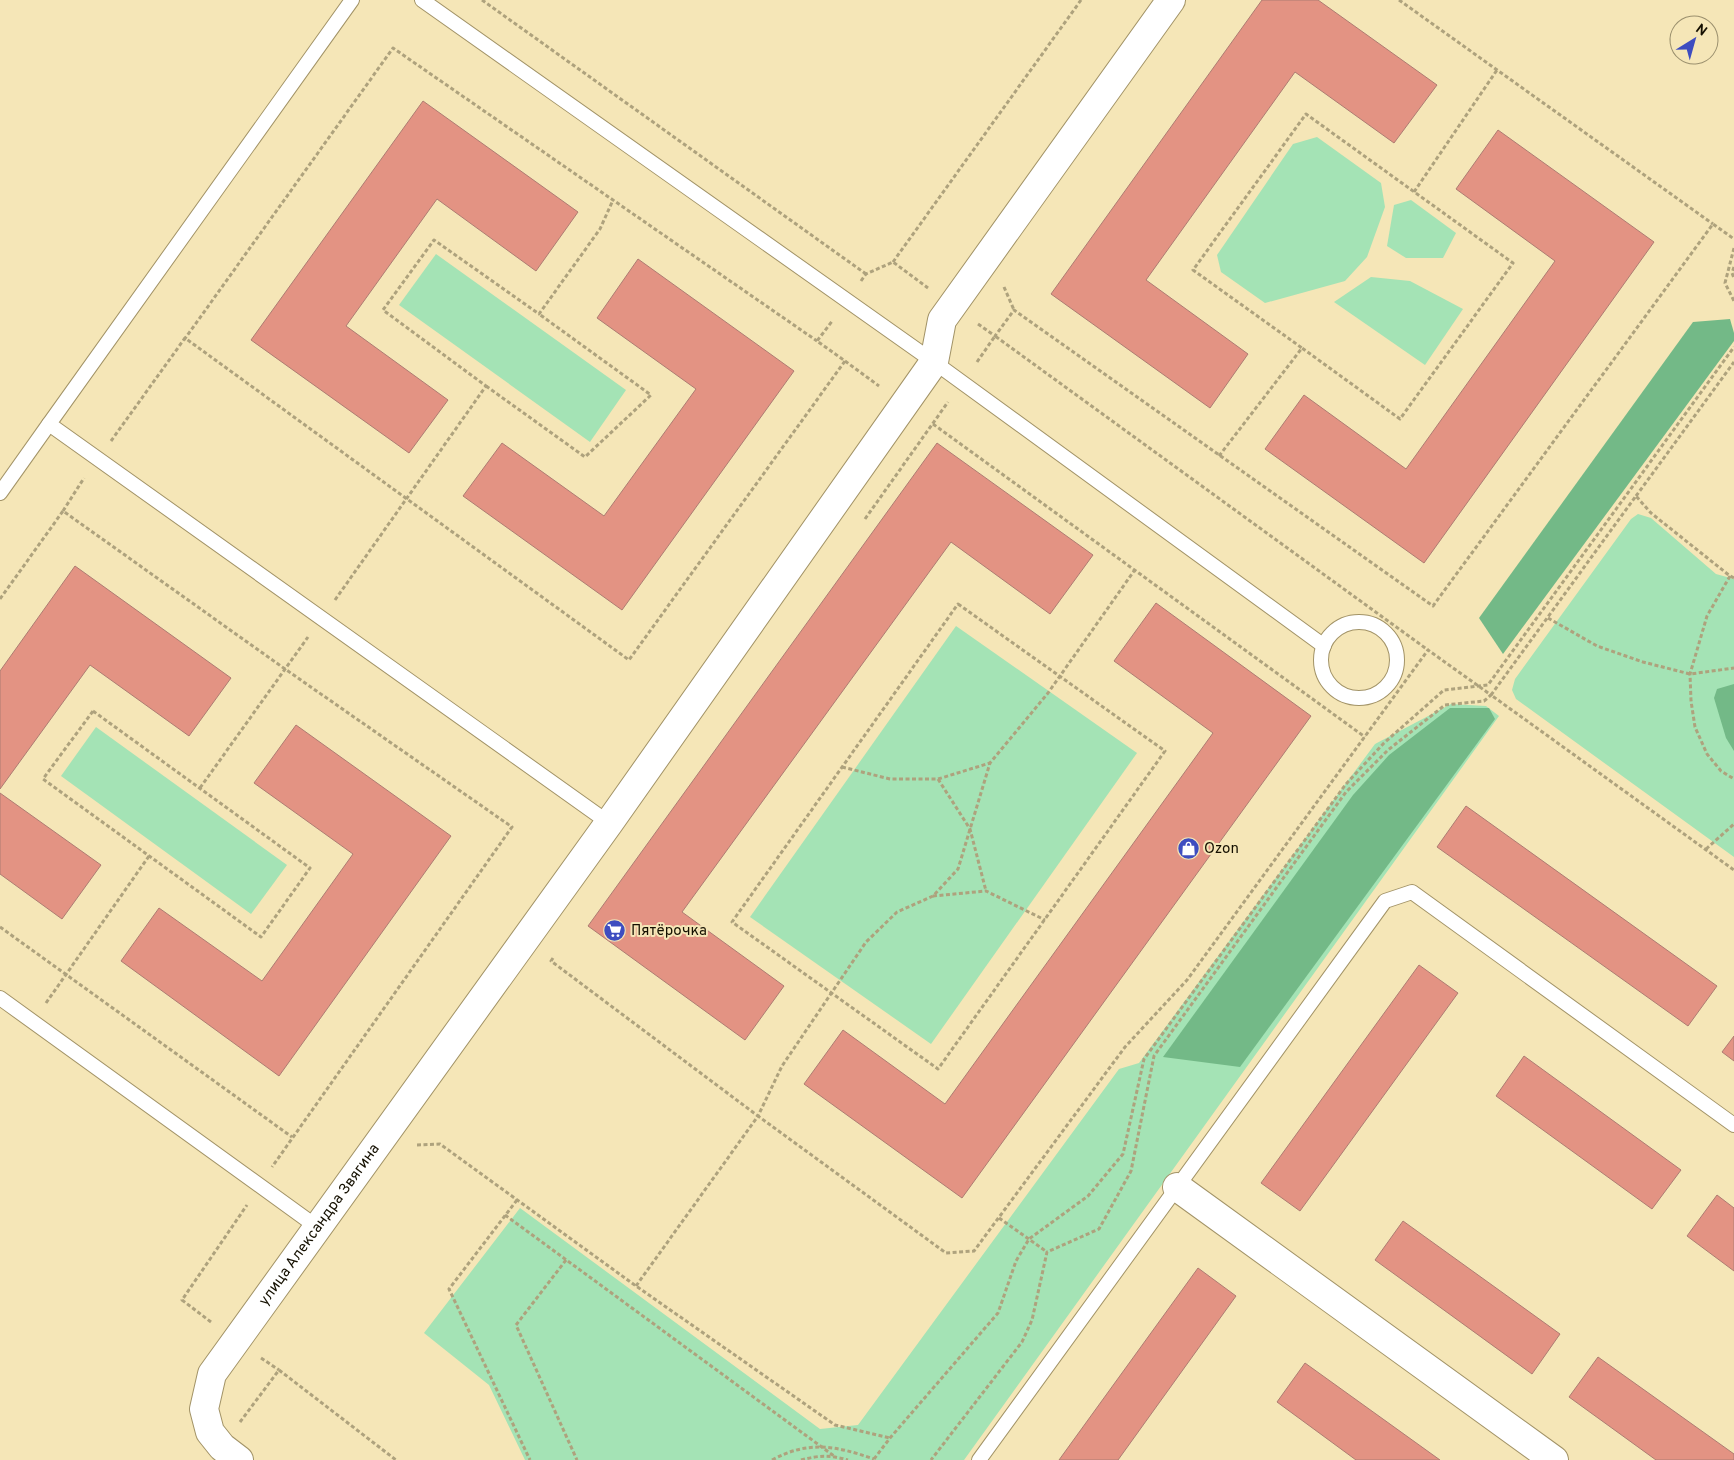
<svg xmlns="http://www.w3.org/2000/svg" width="1734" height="1460" viewBox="0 0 1734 1460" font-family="Overpass,sans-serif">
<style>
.green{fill:#a4e3b5}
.forest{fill:#73b987}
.building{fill:#e39383;stroke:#ad7c72}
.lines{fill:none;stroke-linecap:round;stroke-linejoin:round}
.service-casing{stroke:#a29367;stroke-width:16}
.minor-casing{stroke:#a29367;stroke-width:30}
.path{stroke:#aea27d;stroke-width:3;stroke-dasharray:4 2.5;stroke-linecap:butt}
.service{stroke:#fff;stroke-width:14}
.minor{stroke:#fff;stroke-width:28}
.labels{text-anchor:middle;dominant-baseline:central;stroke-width:4;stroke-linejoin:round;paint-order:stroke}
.poi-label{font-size:15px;fill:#151001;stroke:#f5e6b7;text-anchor:start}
.street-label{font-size:15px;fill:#151001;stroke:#f5e6b7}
</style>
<rect width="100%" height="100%" fill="#f5e6b7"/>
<!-- green -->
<g class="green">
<path d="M 1317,137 L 1381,183 L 1385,207 L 1367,257 L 1345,281 L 1265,303 L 1221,272 L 1217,255 L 1293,144 Z"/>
<path d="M 1411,200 L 1456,233 L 1443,258 L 1406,258 L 1387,246 L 1394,205 Z"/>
<path d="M 436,254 L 626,390 L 590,442 L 399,305 Z"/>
<path d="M 1371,277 L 1410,281 L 1463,309 L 1425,365 L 1334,302 Z"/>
<path d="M 1638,514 L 1651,518 L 1716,574 L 1734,579 L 1734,857 L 1516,699 L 1512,690 L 1515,679 L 1631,519 Z"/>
<path d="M 956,626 L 1137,753 L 931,1044 L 750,917 Z"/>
<path d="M 1451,704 L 1486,706 L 1499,716 L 964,1460 L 525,1460 L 489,1385 L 424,1333 L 520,1208 L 820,1429 L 858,1425 L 1119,1069 L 1139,1063 L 1375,744 Z"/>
<path d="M 96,727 L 287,865 L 251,914 L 61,776 Z"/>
</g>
<!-- forest -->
<g class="forest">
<path d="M 1730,319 L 1734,333 L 1734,341 L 1503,654 L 1479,618 L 1693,322 Z"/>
<path d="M 1734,684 L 1734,751 L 1726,738 L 1714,698 L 1717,689 Z"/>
<path d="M 1450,708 L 1489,708 L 1495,719 L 1240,1067 L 1163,1057 L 1353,795 L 1389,755 Z"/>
</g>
<!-- building -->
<g class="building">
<path d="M 1262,0 L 1318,0 L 1437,85 L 1394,143 L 1295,72 L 1146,280 L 1248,354 L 1210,408 L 1051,294 Z"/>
<path d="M 423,101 L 578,212 L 536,271 L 437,199 L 346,326 L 448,400 L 409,453 L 251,340 Z"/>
<path d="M 1498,130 L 1654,242 L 1424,563 L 1265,449 L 1304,395 L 1406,469 L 1555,261 L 1456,189 Z"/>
<path d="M 638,259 L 794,371 L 622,610 L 463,496 L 502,443 L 604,516 L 696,389 L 597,318 Z"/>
<path d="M 937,443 L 1093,555 L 1050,614 L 951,542 L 682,912 L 784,986 L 745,1040 L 588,926 Z"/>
<path d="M 75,566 L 231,678 L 189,736 L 90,665 L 0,789 L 0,671 Z"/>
<path d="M 1156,603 L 1311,716 L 962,1198 L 804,1084 L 843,1030 L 945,1104 L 1213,733 L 1114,661 Z"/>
<path d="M 296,725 L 451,836 L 279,1076 L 121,961 L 159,908 L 262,981 L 353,854 L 254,783 Z"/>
<path d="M 0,793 L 101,865 L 62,919 L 0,874 Z"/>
<path d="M 1466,806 L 1717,986 L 1688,1026 L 1437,847 Z"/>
<path d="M 1419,965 L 1458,993 L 1300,1211 L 1261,1183 Z"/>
<path d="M 1734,1036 L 1734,1061 L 1722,1052 Z"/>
<path d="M 1524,1056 L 1681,1170 L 1652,1209 L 1496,1096 Z"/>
<path d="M 1717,1195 L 1734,1208 L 1734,1271 L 1687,1236 Z"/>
<path d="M 1403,1221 L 1560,1334 L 1532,1374 L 1375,1260 Z"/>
<path d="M 1198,1268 L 1236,1296 L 1118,1460 L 1059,1460 Z"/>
<path d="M 1598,1357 L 1734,1454 L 1734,1460 L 1656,1460 L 1569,1397 Z"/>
<path d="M 1305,1363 L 1440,1460 L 1356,1460 L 1277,1402 Z"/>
</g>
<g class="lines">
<defs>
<g id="service">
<path d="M 352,0 L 49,424 L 609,823"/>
<path d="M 422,0 L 934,362 L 1324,646"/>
<path d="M 0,493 L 49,424"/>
<circle cx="1359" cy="660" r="38"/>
<path d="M 0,998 L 317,1227"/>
<path d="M 979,1460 L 1385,901 L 1412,892 L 1734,1125"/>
</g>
<g id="minor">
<path d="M 1177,1187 L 1554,1460"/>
<path id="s1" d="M 239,1460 L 222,1447 L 210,1432 L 204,1409 L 212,1374 L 609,823 L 934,362 L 942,320 L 1171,0"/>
</g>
</defs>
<!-- service casing -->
<use href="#service" class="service-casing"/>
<!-- minor casing -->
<use href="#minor" class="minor-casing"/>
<!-- path -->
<g class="path">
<path d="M 482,0 L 866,274"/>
<path d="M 1399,0 L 1713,224"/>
<path d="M 1414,192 L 1497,70"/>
<path d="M 1734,248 L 1725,283 L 1734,301"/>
<path d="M 893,262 L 1081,0"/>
<path d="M 1734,267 L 1732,273 L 1734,278"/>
<path d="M 861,281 L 866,274 L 893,262 L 928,288"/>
<path d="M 1004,287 L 1014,310"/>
<path d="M 978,324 L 995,336 L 1014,310 L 1433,606 L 1713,224 L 1734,239"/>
<path d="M 184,340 L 393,48 L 817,341"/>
<path d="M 845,361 L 879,386"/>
<path d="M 977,362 L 995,336 L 1428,650"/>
<path d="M 486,386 L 585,457 L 651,395 L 539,314"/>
<path d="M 933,424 L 1365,737"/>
<path d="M 111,441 L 185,338 L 629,660 L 845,361 L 817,341 L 833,320"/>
<path d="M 1219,456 L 1302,348 L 1400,419 L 1513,263 L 1306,114 L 1193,270 L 1302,348"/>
<path d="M 1636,496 L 1734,362"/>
<path d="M 63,511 L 84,478"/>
<path d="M 865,519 L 948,402"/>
<path d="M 1730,576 L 1707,616 L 1690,674 L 1691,701 L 1695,727 L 1707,754 L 1721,771 L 1734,779"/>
<path d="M 1734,578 L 1730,576 L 1651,513 L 1636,496 L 1491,695 L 1734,870"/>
<path d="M 0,599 L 63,511 L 285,669 L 512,827 L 272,1167"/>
<path d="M 335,600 L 486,386 L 383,310 L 434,240 L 539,314 L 600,229 L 613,200"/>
<path d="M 958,604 L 1165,751 L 938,1069 L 732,922 Z"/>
<path d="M 1548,618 L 1597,646 L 1643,662 L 1690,674 L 1734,668"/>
<path d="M 93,711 L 310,868 L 261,937 L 43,779 Z"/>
<path d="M 842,767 L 890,779 L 938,779 L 990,763"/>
<path d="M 938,779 L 970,829 L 986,891"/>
<path d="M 200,788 L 308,637"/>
<path d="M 1706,849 L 1734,824"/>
<path d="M 933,896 L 986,891 L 1045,920"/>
<path d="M 0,927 L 292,1137"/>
<path d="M 553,958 L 551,961 L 758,1116 L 782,1066 L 866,942 L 897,912 L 933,896 L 958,869 L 990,763 L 1048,693 L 1134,571"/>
<path d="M 46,1003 L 149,856"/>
<path d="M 417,1145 L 440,1144 L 636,1286 L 835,1425 L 890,1438"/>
<path d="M 517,1200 L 449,1289 L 530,1460"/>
<path d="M 505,1215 L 834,1456"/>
<path d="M 999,1218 L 1047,1252"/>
<path d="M 566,1260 L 516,1325 L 577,1460"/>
<path d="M 636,1286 L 758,1116 L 946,1253 L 974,1251 L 1125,1047 L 1187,980 L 1428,650 L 1491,695 L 1484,701 L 1445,705 L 1388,750 L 1346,792 L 1154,1056 L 1131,1171 L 1099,1229 L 1047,1252 L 1032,1320 L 1022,1342 L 931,1460"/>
<path d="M 211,1322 L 182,1300 L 247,1205"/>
<path d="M 261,1358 L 279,1370"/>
<path d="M 240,1422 L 279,1370 L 396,1460"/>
<path d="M 874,1459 L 890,1438 L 998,1313 L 1016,1261 L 1029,1239 L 1088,1196 L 1123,1154 L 1144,1059 L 1346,784 L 1384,743 L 1444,690 L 1488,685 L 1734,347"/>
<path d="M 772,1460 C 809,1440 836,1446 874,1459"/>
<path d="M 801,1460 C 820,1455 829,1455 848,1460"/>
</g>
<!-- service -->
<use href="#service" class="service"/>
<!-- minor -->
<use href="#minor" class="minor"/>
</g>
<!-- icons -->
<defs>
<symbol id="shop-disc" viewBox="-11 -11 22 22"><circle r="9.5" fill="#3e4dc0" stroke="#f5e6b7"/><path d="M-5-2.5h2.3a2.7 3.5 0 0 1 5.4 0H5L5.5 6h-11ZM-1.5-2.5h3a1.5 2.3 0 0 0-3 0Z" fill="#fff"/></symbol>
<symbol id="supermarket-disc" viewBox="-11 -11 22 22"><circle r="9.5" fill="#3e4dc0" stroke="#f5e6b7"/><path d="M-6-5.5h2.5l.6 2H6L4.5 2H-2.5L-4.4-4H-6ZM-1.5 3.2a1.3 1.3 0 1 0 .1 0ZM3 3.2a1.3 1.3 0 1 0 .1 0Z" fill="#fff"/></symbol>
</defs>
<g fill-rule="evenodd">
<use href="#shop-disc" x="1176" y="836" width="25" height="25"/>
<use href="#supermarket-disc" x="602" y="918" width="25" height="25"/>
</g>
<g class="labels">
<!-- poi labels -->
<g class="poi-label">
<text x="1204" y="849">Ozon</text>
<text x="631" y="931">Пятёрочка</text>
</g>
<!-- street labels -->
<g class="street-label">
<text stroke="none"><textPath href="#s1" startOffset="284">улица Александра Звягина</textPath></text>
</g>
</g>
<!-- north arrow -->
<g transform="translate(1694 40) rotate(37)"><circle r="24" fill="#f5e6b7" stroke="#9b906e"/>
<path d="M0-4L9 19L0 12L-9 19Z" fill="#3e4dc0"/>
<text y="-8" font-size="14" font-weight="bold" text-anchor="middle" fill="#151001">N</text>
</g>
</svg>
